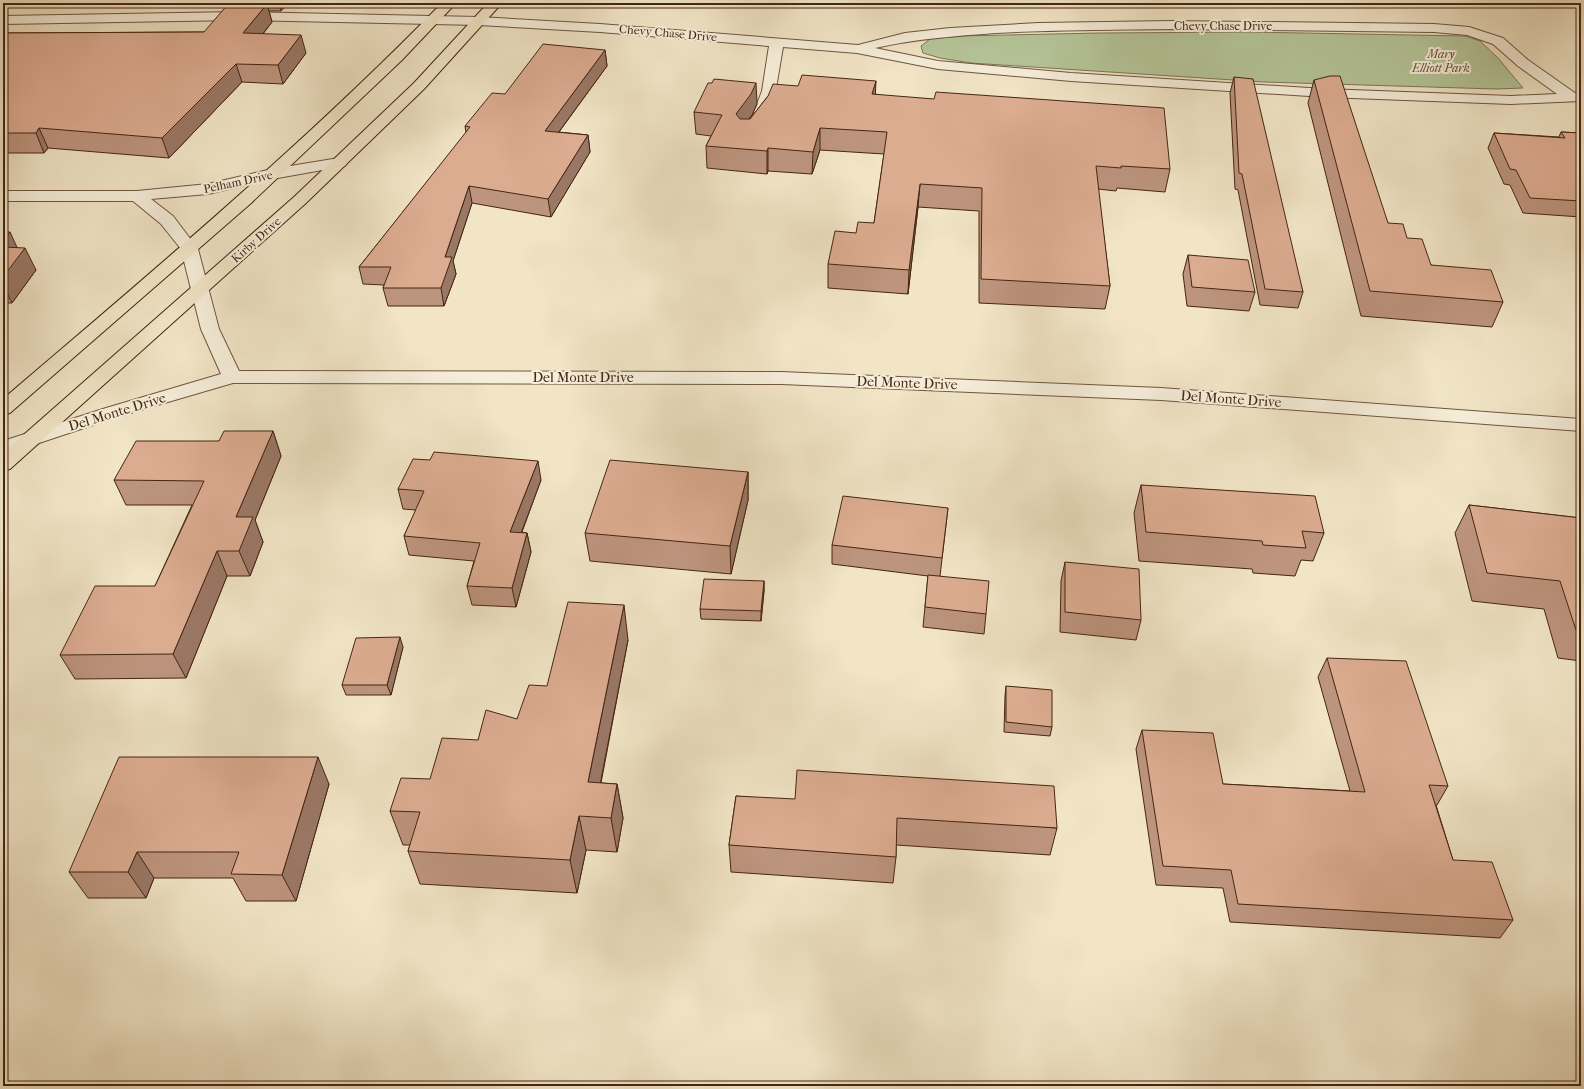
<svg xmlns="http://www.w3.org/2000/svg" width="1584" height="1089" viewBox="0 0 1584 1089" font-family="'IM FELL French Canon',serif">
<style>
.green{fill:#b5c699;stroke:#7d7656}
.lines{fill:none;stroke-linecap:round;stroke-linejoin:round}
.minor-casing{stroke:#705540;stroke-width:2}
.major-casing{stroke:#452513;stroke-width:2}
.minor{fill:#f6eeda;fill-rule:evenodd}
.major{fill:#f1e5c6;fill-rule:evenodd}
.wall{fill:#bd947d;stroke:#452513}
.shaded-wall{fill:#9a7866;stroke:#452513}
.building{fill:#dcac91;stroke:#452513}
.labels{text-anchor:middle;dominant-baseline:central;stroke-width:4;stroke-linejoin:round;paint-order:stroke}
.far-street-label{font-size:12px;fill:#452513;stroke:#f6eeda}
.far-park-label{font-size:12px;font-style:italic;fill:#614d34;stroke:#f6eeda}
.street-label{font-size:14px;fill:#452513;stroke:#f6eeda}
</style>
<rect width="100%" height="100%" fill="#f1e5c6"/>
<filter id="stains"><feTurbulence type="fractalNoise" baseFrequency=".005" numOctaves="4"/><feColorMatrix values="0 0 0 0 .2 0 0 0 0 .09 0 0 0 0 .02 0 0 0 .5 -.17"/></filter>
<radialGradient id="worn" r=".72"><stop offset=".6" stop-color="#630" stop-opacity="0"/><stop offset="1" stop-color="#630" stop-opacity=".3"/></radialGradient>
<!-- green -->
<path class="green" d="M 1248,32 L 1465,36 L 1480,41 L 1498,58 L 1523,88 L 1496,89 L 1264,82 L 971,63 L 940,58 L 923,53 L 921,46 L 930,39 L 960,36 L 1100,33 Z"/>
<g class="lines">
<defs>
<g id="minor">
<path d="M 238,12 L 479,17 L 600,24 L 858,45 L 905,33 L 950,28 L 1038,23 L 1172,21 L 1434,24 L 1469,27 L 1503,38 L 1528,60 L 1575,93 L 1581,93 L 1581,101 L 1511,104 L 1325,97 L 1071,81 L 938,69 L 857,53 L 783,47 L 774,100 L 764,120 L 754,120 L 752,117 L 762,91 L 769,46 L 600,32 L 479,25 L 238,20 L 3,24 L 3,16 ZM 1172,29 L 1434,32 L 1467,35 L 1493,44 L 1518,66 L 1557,94 L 1511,96 L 1325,89 L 1071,73 L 938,61 L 875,48 C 915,39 955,36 996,33 C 1054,30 1113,30 1172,29 Z"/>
<path d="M 339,158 L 345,160 L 347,163 L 345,166 L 272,179 L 208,194 L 151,199 L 173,216 L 198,249 L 219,329 L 239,371 L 781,372 L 1161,388 L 1581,419 L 1581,431 L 1161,400 L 781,384 L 233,383 L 120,416 L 3,455 L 3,441 L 106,408 L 221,374 L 201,329 L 181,249 L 161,224 L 133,201 L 3,201 L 3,191 L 137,191 L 208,184 L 272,169 Z"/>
</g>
<g id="major">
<path d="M 442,3 L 456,3 L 402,60 L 250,204 L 10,413 L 3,415 L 3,399 C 153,271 304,144 442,3 Z"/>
<path d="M 488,3 L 502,3 L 424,89 L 306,203 L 10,469 L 3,471 L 3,453 L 294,197 L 414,83 Z"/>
</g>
</defs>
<!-- minor casing -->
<use href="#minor" class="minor-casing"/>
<!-- major casing -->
<use href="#major" class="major-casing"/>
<!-- minor -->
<use href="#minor" class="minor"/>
<!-- major -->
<use href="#major" class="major"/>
</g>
<!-- wall -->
<g class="wall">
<path d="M 241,3 L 288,3 L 281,11 L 269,11 L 272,22 L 263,34 L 306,53 L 283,84 L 242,82 L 169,158 L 48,148 L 44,153 L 3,153 L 3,33 L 204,32 L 241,4 Z"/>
<path d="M 1519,3 L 1536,3 L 1535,5 Z"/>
<path d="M 605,50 L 607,66 L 559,132 L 588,135 L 590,152 L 551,217 L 472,203 L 453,261 L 456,274 L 444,306 L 388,306 L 383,288 L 384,285 L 363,284 L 359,267 L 466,133 L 465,126 L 505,94 Z"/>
<path d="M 1234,77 L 1303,292 L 1298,308 L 1260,305 L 1238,190 L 1235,189 L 1230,93 Z"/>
<path d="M 1314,80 L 1388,223 L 1407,238 L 1431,265 L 1503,302 L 1492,327 L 1361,316 L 1308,103 Z"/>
<path d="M 875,94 L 1170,169 L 1165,192 L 1117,188 L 1116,191 L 1098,189 L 1110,286 L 1105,309 L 979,303 L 979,211 L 918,207 L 908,294 L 828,288 L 828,264 L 856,233 L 874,223 L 884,154 L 820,150 L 812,174 L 768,171 L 767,174 L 707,168 L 706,146 L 711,136 L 696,134 L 694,112 L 757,104 L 752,115 L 749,119 L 750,119 L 768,96 Z"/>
<path d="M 1561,132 L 1581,133 L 1581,217 L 1523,213 L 1510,185 L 1504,184 L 1488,148 L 1494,133 L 1559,137 Z"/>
<path d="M 3,232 L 17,248 L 36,270 L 12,303 L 3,303 Z"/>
<path d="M 1188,255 L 1255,292 L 1249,311 L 1187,306 L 1183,274 Z"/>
<path d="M 273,431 L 281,456 L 255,520 L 263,542 L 250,576 L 227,576 L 186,678 L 75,679 L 60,655 L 155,586 L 192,505 L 126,505 L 114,480 L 219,441 Z"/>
<path d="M 748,472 L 748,500 L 731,574 L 590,561 L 585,533 Z"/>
<path d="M 541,480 L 522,532 L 527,533 L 531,552 L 516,607 L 472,605 L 467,586 L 474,561 L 409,555 L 404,536 L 416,510 L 403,509 L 398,489 Z"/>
<path d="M 1141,485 L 1324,533 L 1313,561 L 1301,560 L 1295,576 L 1253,573 L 1252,569 L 1139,561 L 1134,513 Z"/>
<path d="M 1469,505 L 1581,518 L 1581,661 L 1558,658 L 1544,609 L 1472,601 L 1455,533 Z"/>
<path d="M 948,508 L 940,576 L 986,614 L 984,634 L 923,627 L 928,576 L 832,564 L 832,545 Z"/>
<path d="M 1065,562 L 1141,620 L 1136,640 L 1060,632 L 1061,581 Z"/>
<path d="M 764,581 L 764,591 L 761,621 L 701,619 L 700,609 Z"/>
<path d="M 628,640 L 601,783 L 617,784 L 623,818 L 617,852 L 586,850 L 577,893 L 420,884 L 408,851 L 410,845 L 403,845 L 390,811 L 430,779 L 478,740 L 517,719 L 547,686 Z"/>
<path d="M 403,647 L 391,695 L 346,695 L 342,685 Z"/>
<path d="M 1327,658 L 1448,786 L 1437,805 L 1436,805 L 1453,860 L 1513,920 L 1500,938 L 1230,922 L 1223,888 L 1156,885 L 1136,749 L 1142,730 L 1223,784 L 1350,791 L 1318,677 Z"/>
<path d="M 1006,686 L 1052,727 L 1050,736 L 1004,732 L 1005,696 Z"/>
<path d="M 329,784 L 296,901 L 246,901 L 233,878 L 154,878 L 146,898 L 88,898 L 69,872 Z"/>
<path d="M 736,796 L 1057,828 L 1050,855 L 896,845 L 896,857 L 893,883 L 731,872 L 729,845 Z"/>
</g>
<!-- shaded-wall -->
<g class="shaded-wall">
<path d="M 279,3 L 288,3 L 281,11 Z"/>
<path d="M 267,4 L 272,22 L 249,51 L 243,33 Z"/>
<path d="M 301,35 L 306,53 L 283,84 L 278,65 Z"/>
<path d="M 605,50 L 607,66 L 547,148 L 545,131 Z"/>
<path d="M 236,64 L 242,82 L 169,158 L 162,138 Z"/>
<path d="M 876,81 L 875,102 L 872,94 Z"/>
<path d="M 756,83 L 757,104 L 752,115 L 736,136 L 736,114 Z"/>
<path d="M 39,128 L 48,148 L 44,153 L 36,133 Z"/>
<path d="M 820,128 L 820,150 L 812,174 L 813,152 Z"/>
<path d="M 588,135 L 590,152 L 551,217 L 548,199 Z"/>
<path d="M 768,148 L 768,171 L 767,174 L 767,151 Z"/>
<path d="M 920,184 L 918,207 L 908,294 L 909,270 Z"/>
<path d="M 469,186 L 472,203 L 453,261 L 456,274 L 444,306 L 441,288 L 445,257 Z"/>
<path d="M 10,232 L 20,254 L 25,248 L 36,270 L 12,303 L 3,285 L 3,241 Z"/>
<path d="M 273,431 L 281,456 L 255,520 L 263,542 L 250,576 L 239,551 L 236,517 Z"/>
<path d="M 538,461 L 541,480 L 514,552 L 510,532 Z"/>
<path d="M 748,472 L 748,500 L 731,574 L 730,546 Z"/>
<path d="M 527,533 L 531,552 L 516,607 L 512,588 Z"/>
<path d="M 217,551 L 227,576 L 186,678 L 173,654 Z"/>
<path d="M 764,581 L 764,591 L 761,621 L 761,611 Z"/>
<path d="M 624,605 L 628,640 L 594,816 L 588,782 Z"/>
<path d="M 400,637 L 403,647 L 391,695 L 387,685 Z"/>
<path d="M 318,757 L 329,784 L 296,901 L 282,875 Z"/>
<path d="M 617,784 L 623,818 L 617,852 L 611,818 Z"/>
<path d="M 579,816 L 586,850 L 577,893 L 570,860 Z"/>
<path d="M 137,852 L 154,878 L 146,898 L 128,872 Z"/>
</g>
<!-- building -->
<g class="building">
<path d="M 229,3 L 267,4 L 243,33 L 301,35 L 278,65 L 236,64 L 162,138 L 39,128 L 36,133 L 3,133 L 3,33 L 204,32 Z"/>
<path d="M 543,44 L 605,50 L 545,131 L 588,135 L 548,199 L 469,186 L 445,257 L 452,257 L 441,288 L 383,288 L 391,267 L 359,267 L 470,127 L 465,126 L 492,93 L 505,94 Z"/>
<path d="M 802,75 L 876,81 L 872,94 L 934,99 L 936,92 L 1164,108 L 1170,169 L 1121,166 L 1121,168 L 1096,166 L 1110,286 L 981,279 L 982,188 L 920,184 L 909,270 L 828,264 L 835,231 L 856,233 L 858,222 L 874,223 L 887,132 L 820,128 L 813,152 L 768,148 L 767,151 L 706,146 L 722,115 L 694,112 L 708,83 L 712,83 L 714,79 L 756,83 L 751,94 L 736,114 L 740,119 L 750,119 L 768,96 L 773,84 L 798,86 Z"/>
<path d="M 1330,76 L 1340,76 L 1388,223 L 1403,224 L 1407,238 L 1422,239 L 1431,265 L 1491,270 L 1503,302 L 1370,291 L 1314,80 Z"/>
<path d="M 1234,77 L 1253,79 L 1303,292 L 1265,289 L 1242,174 L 1239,173 Z"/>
<path d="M 1561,132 L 1581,133 L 1581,201 L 1530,198 L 1516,170 L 1510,169 L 1494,133 L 1565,138 Z"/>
<path d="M 3,232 L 10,232 L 3,241 Z"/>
<path d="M 3,247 L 25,248 L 3,277 Z"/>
<path d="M 1188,255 L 1248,260 L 1255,292 L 1192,287 Z"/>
<path d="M 224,431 L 273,431 L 236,517 L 253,517 L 239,551 L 217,551 L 173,654 L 60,655 L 95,586 L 155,586 L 204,481 L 114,480 L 136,441 L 219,441 Z"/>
<path d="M 434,452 L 538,461 L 510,532 L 527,533 L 512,588 L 467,586 L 480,543 L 404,536 L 424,491 L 398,489 L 413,459 L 430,460 Z"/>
<path d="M 610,460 L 748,472 L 730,546 L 585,533 Z"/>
<path d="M 1141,485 L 1315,496 L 1324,533 L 1302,531 L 1306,548 L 1263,545 L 1262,541 L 1146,532 Z"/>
<path d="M 843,496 L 948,508 L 942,558 L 832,545 Z"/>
<path d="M 1469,505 L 1581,518 L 1581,631 L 1576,630 L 1560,581 L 1487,573 Z"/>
<path d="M 1065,562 L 1139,569 L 1141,620 L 1065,612 Z"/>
<path d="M 928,575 L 989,581 L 986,614 L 925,607 Z"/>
<path d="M 704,579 L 764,581 L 761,611 L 700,609 Z"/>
<path d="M 568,602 L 624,605 L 588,782 L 617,784 L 611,818 L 579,816 L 570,860 L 408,851 L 420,812 L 390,811 L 401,778 L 430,779 L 442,738 L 478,740 L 486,710 L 517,719 L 529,685 L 547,686 Z"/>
<path d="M 400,637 L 387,685 L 342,685 L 356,638 Z"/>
<path d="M 1327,658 L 1406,661 L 1448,786 L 1429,785 L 1453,860 L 1492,862 L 1513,920 L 1238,904 L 1231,870 L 1163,866 L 1142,730 L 1213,733 L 1223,784 L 1365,792 Z"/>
<path d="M 1006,686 L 1052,690 L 1052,727 L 1006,722 Z"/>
<path d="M 119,757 L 318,757 L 282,875 L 231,874 L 239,852 L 137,852 L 128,872 L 69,872 Z"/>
<path d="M 797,770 L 1054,786 L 1057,828 L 897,818 L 896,857 L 729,845 L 736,796 L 795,799 Z"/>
</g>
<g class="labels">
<!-- far-street labels -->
<g class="far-street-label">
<text x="1223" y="26">Chevy Chase Drive</text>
<text transform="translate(668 33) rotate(5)">Chevy Chase Drive</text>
<text transform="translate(238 182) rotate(-12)">Pelham Drive</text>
<text transform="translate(256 240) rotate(-42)">Kirby Drive</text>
</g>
<!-- far-park labels -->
<g class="far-park-label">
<text x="1441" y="54">Mary<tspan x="1441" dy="14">Elliott Park</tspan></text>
</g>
<!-- street labels -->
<g class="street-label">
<text x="583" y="377">Del Monte Drive</text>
<text transform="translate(907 383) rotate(2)">Del Monte Drive</text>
<text transform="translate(1231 399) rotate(4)">Del Monte Drive</text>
<text transform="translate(117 412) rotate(-17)">Del Monte Drive</text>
</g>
</g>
<!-- margin -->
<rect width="1584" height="1089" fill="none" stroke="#f1e5c6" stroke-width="16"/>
<rect x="4" y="4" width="1576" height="1081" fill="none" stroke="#452513" stroke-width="2"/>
<rect x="8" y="8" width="1568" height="1073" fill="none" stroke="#452513"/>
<rect width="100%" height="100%" filter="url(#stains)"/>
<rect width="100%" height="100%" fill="url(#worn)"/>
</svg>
